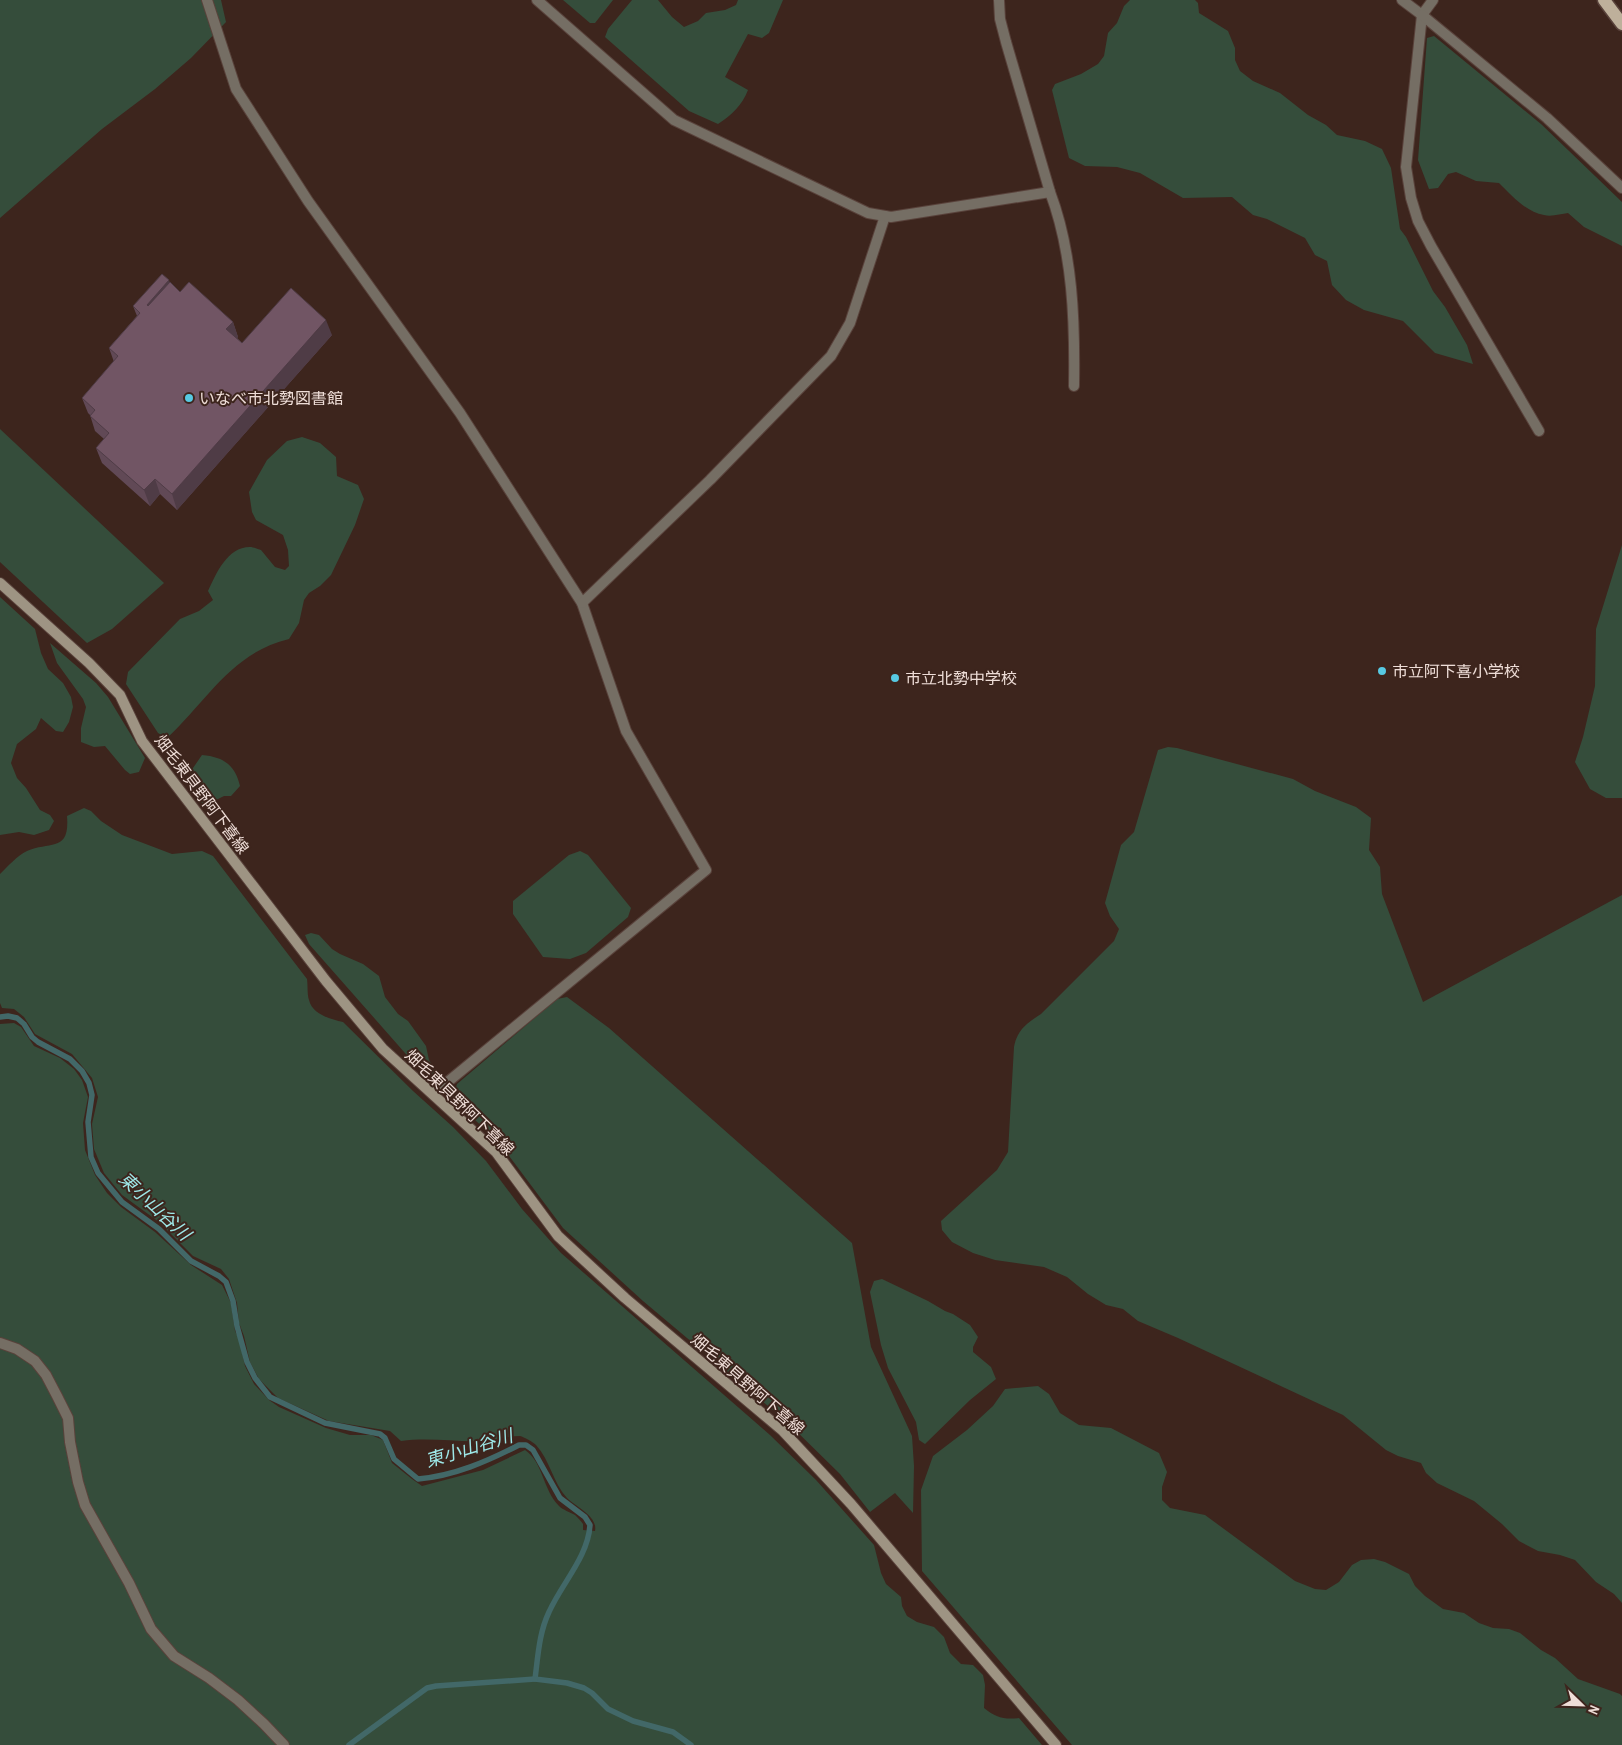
<svg xmlns="http://www.w3.org/2000/svg" width="1622" height="1745" viewBox="0 0 1622 1745" font-family="'Archivo Narrow','Noto Sans JP',sans-serif">
<style>
.green{fill:#354d3b}
.lines{fill:none;stroke-linecap:round;stroke-linejoin:round}
.stream{stroke:#426868;stroke-width:5.5}
.service-casing{stroke:#59423b;stroke-width:12}
.minor-casing{stroke:#59423b;stroke-width:12}
.tertiary-casing{stroke:#59423b;stroke-width:12}
.secondary-casing{stroke:#59423b;stroke-width:12}
.primary-casing{stroke:#59423b;stroke-width:15}
.service{stroke:#756e64;stroke-width:10}
.minor{stroke:#756e64;stroke-width:10}
.tertiary{stroke:#756e64;stroke-width:10}
.secondary{stroke:#9e9483;stroke-width:10}
.primary{stroke:#beb09b;stroke-width:12}
.wall{fill:#614956}
.shaded-wall{fill:#4f3c46}
.building{fill:#715564;stroke:#4f3c46}
.poi-dot{fill:#57c9e2;stroke:#3d251d;stroke-width:2}
.labels{text-anchor:middle;dominant-baseline:central;stroke-width:4;stroke-linejoin:round;paint-order:stroke}
.poi-label{font-size:16px;fill:#eeddd7;stroke:#3d251d;text-anchor:start}
.street-label{font-size:16px;fill:#eeddd7;stroke:#3d251d}
.water-label{font-size:18px;font-style:italic;fill:#9de7e7;stroke:#3d251d}
</style>
<rect width="100%" height="100%" fill="#3d251d"/>
<!-- green -->
<g class="green">
<path d="M 0,0 L 221,0 L 226,22 L 191,58 L 155,89 L 102,129 L 0,218 Z"/>
<path d="M 563,0 L 613,0 L 595,23 L 590,23 Z"/>
<path d="M 632,0 L 658,0 L 672,17 L 684,27 L 698,21 L 706,13 L 725,10 L 736,5 L 738,0 L 783,0 L 769,33 L 762,38 L 748,34 L 725,77 L 748,90 C 742,105 732,115 718,124 L 689,111 L 605,37 L 608,29 Z"/>
<path d="M 1130,0 L 1195,0 L 1198,3 L 1199,13 L 1228,31 L 1235,48 L 1235,60 L 1240,71 L 1253,81 L 1280,93 L 1308,115 L 1326,125 L 1337,135 L 1365,141 L 1382,149 L 1391,168 L 1400,229 L 1406,237 L 1433,291 L 1445,307 L 1467,345 L 1473,364 L 1435,353 L 1403,321 L 1364,310 L 1346,300 L 1332,285 L 1327,261 L 1315,255 L 1305,238 L 1267,219 L 1253,215 L 1232,197 L 1183,198 L 1140,173 L 1117,167 L 1085,166 L 1069,158 L 1052,90 L 1055,84 L 1081,74 L 1098,64 L 1104,56 L 1108,33 L 1117,23 L 1124,6 Z"/>
<path d="M 1434,36 L 1541,124 L 1622,202 L 1622,246 L 1584,227 L 1568,213 C 1561,214 1551,217 1544,215 C 1526,212 1511,195 1499,183 L 1476,181 L 1456,172 L 1448,174 L 1438,188 L 1429,189 L 1418,160 L 1427,38 Z"/>
<path d="M 0,429 L 164,583 L 112,629 L 87,643 L 0,562 Z"/>
<path d="M 302,437 L 320,443 L 336,457 L 337,476 L 358,485 L 364,499 L 355,525 L 331,575 L 320,586 L 309,593 L 304,600 L 299,623 L 289,639 C 231,653 208,700 167,738 L 158,733 L 126,684 L 128,672 L 180,619 L 199,611 L 213,600 L 208,591 C 216,574 227,547 250,547 C 253,547 258,549 261,550 L 275,567 L 285,570 L 289,566 L 288,550 L 283,535 L 256,520 L 252,512 L 249,492 L 267,460 L 287,441 Z"/>
<path d="M 1622,545 L 1622,798 L 1606,798 L 1590,789 L 1575,762 L 1583,737 L 1595,686 L 1596,629 Z"/>
<path d="M 0,597 L 35,629 L 41,653 L 48,669 L 63,683 L 71,697 L 73,707 L 69,722 L 63,732 L 56,731 L 41,718 L 36,729 L 17,744 L 11,763 L 17,778 L 26,788 L 40,810 L 50,815 L 54,821 L 49,830 L 34,835 L 19,832 L 0,835 Z"/>
<path d="M 50,643 L 96,683 L 108,697 L 145,758 L 139,772 L 130,774 L 125,770 L 105,746 L 94,747 L 81,742 L 81,728 L 86,707 L 83,699 L 57,663 Z"/>
<path d="M 1168,747 L 1177,748 L 1293,779 L 1315,791 L 1356,807 L 1371,818 L 1369,850 L 1380,867 L 1382,894 L 1423,1002 L 1622,895 L 1622,1603 L 1614,1594 L 1596,1582 L 1575,1560 L 1560,1555 L 1538,1551 L 1519,1541 L 1502,1524 L 1474,1501 L 1437,1483 L 1426,1473 L 1421,1463 L 1398,1456 L 1386,1450 L 1343,1415 L 1178,1338 L 1138,1321 L 1123,1309 L 1106,1305 L 1088,1294 L 1067,1277 L 1044,1267 L 995,1260 L 973,1253 L 952,1242 L 942,1230 L 941,1221 L 997,1170 L 1008,1152 L 1014,1047 C 1017,1030 1027,1023 1041,1014 L 1114,941 L 1119,929 L 1110,916 L 1105,903 L 1121,845 L 1134,832 L 1158,750 Z"/>
<path d="M 202,755 C 224,757 235,765 240,786 L 231,796 L 224,796 L 204,806 L 188,781 L 193,768 Z"/>
<path d="M 84,808 L 91,811 L 101,821 L 122,835 L 172,854 L 202,851 L 213,856 L 307,979 C 308,986 307,994 309,1000 C 312,1014 330,1019 343,1022 L 413,1091 L 453,1127 L 486,1161 L 522,1209 L 561,1253 L 770,1435 L 816,1480 L 874,1545 L 881,1573 L 886,1584 L 901,1597 L 902,1606 L 907,1616 L 917,1622 L 934,1627 L 944,1637 L 950,1653 L 961,1664 L 973,1665 L 983,1675 L 985,1685 L 984,1708 C 995,1717 1004,1720 1019,1718 L 1042,1745 L 0,1745 L 0,1024 L 14,1023 L 21,1027 L 34,1046 L 60,1058 L 74,1069 L 82,1080 L 88,1097 L 83,1123 L 85,1150 L 95,1175 L 107,1193 L 121,1207 L 155,1232 L 191,1265 L 222,1285 L 231,1303 L 235,1331 L 239,1339 L 245,1366 L 254,1384 L 269,1400 L 279,1407 L 326,1428 L 350,1435 L 371,1435 L 383,1440 L 392,1463 L 412,1479 L 422,1486 L 483,1470 L 525,1450 C 543,1462 543,1490 559,1506 C 563,1510 570,1512 575,1515 C 578,1518 581,1521 583,1524 L 583,1530 L 595,1531 C 598,1516 576,1507 567,1498 C 553,1483 550,1460 536,1445 C 533,1442 524,1437 520,1436 C 507,1436 494,1441 482,1441 C 455,1442 428,1437 401,1441 L 390,1431 L 329,1421 L 278,1398 L 259,1379 L 250,1362 L 244,1336 L 239,1323 L 237,1303 L 229,1279 L 221,1269 L 193,1256 L 159,1222 L 122,1195 L 104,1173 L 94,1149 L 92,1124 L 98,1097 L 92,1078 L 72,1054 L 35,1034 L 24,1017 L 14,1009 L 2,1008 L 0,1003 L 0,874 C 8,866 17,856 27,851 C 50,841 70,853 67,816 Z"/>
<path d="M 580,851 L 588,855 L 631,908 L 628,917 L 586,953 L 570,959 L 543,957 L 513,914 L 513,901 L 569,855 Z"/>
<path d="M 311,933 L 319,935 L 332,949 L 340,954 L 363,964 L 379,976 L 385,997 L 398,1014 L 408,1021 L 426,1046 L 429,1060 L 440,1078 L 436,1081 L 427,1078 L 309,944 L 305,935 Z"/>
<path d="M 567,997 L 609,1028 L 852,1243 L 871,1347 L 912,1436 L 914,1466 L 913,1513 L 895,1493 L 870,1512 L 840,1474 L 787,1422 L 643,1301 L 563,1228 L 498,1141 L 452,1099 L 457,1084 L 557,999 Z"/>
<path d="M 882,1279 L 928,1301 L 945,1311 L 953,1314 L 970,1325 L 978,1337 L 973,1347 L 973,1352 L 991,1367 L 996,1379 L 970,1400 L 925,1444 L 919,1440 L 916,1422 L 888,1368 L 881,1345 L 870,1292 L 874,1281 Z"/>
<path d="M 1038,1386 L 1049,1394 L 1060,1413 L 1079,1425 L 1111,1428 L 1159,1453 L 1167,1472 L 1162,1487 L 1162,1500 L 1170,1508 L 1205,1515 L 1295,1581 L 1315,1589 L 1326,1590 L 1339,1582 L 1352,1565 L 1361,1560 L 1374,1559 L 1385,1562 L 1409,1574 L 1415,1586 L 1425,1596 L 1443,1609 L 1464,1613 L 1479,1623 L 1493,1628 L 1509,1629 L 1520,1633 L 1541,1650 L 1555,1658 L 1578,1679 L 1620,1694 L 1622,1696 L 1622,1745 L 1072,1745 L 922,1571 L 921,1490 L 933,1456 L 967,1430 L 993,1406 L 1005,1389 Z"/>
</g>
<g class="lines">
<!-- stream -->
<g class="stream">
<path d="M 0,1017 L 8,1016 L 17,1018 L 24,1024 L 32,1037 L 38,1042 L 70,1059 L 82,1071 L 89,1083 L 92,1095 L 88,1122 L 91,1157 L 98,1173 L 122,1202 L 159,1229 L 191,1261 L 219,1276 L 226,1282 L 233,1301 L 237,1326 L 247,1362 L 255,1378 L 270,1397 L 325,1423 L 380,1434 L 385,1438 L 394,1459 L 418,1479 C 454,1476 488,1461 519,1445 L 526,1445 L 533,1450 L 560,1498 L 585,1517 L 590,1525 C 588,1557 562,1583 549,1612 C 539,1633 538,1656 535,1679 L 567,1683 L 584,1688 L 592,1693 L 608,1709 L 633,1721 L 673,1732 L 691,1745"/>
<path d="M 349,1745 L 427,1688 L 436,1686 L 535,1679"/>
</g>
<defs>
<path id="service" d="M 0,1343 L 17,1349 L 35,1361 L 46,1375 L 57,1396 L 68,1418 L 70,1442 L 78,1482 L 85,1505 L 129,1583 L 151,1629 L 174,1656 L 209,1678 L 238,1700 L 264,1724 L 284,1745"/>
<g id="minor">
<path d="M 207,0 L 236,89 L 308,201 L 460,413 L 582,603 L 626,731 L 706,870 L 433,1094"/>
<path d="M 999,0 L 1000,19 L 1006,42 L 1050,192 C 1073,253 1075,321 1074,386"/>
<path d="M 1402,0 L 1422,15"/>
<path d="M 582,603 L 710,480 L 831,356 L 850,323 L 885,216"/>
</g>
<g id="tertiary">
<path d="M 537,0 L 674,120 L 868,213 L 891,217 L 1050,192"/>
<path d="M 1433,0 L 1422,15 L 1406,167 L 1411,198 L 1418,221 L 1431,246 L 1539,431"/>
<path d="M 1422,15 L 1547,118 L 1622,188"/>
</g>
<path id="secondary" d="M 0,583 L 89,663 L 120,695 L 142,741 L 326,981 L 383,1049 L 496,1152 L 558,1236 L 625,1298 L 783,1431 L 851,1504 L 1056,1745"/>
<path id="primary" d="M 1604,0 L 1622,24"/>
</defs>
<!-- service casing -->
<use href="#service" class="service-casing"/>
<!-- minor casing -->
<use href="#minor" class="minor-casing"/>
<!-- tertiary casing -->
<use href="#tertiary" class="tertiary-casing"/>
<!-- secondary casing -->
<use href="#secondary" class="secondary-casing"/>
<!-- primary casing -->
<use href="#primary" class="primary-casing"/>
<!-- service -->
<use href="#service" class="service"/>
<!-- minor -->
<use href="#minor" class="minor"/>
<!-- tertiary -->
<use href="#tertiary" class="tertiary"/>
<!-- secondary -->
<use href="#secondary" class="secondary"/>
<!-- primary -->
<use href="#primary" class="primary"/>
</g>
<!-- wall -->
<path class="wall" d="M 169,283 L 180,292 L 233,322 L 238,337 L 237,338 L 242,343 L 332,335 L 177,510 L 160,494 L 150,506 L 102,463 L 96,448 L 104,439 L 95,431 L 90,415 L 88,413 L 82,398 L 114,362 L 109,348 L 137,316 L 133,306 Z"/>
<!-- shaded-wall -->
<g class="shaded-wall">
<path d="M 169,280 L 174,295 L 152,320 L 147,305 Z"/>
<path d="M 326,320 L 332,335 L 177,510 L 172,494 Z"/>
<path d="M 233,322 L 238,337 L 232,344 L 226,329 Z"/>
<path d="M 155,479 L 160,494 L 150,506 L 144,490 Z"/>
</g>
<!-- building -->
<path class="building" d="M 162,274 L 169,280 L 147,305 L 148,306 L 170,282 L 180,292 L 189,282 L 233,322 L 226,329 L 242,343 L 291,288 L 326,320 L 172,494 L 155,479 L 144,490 L 96,448 L 109,433 L 90,416 L 95,410 L 82,398 L 118,356 L 109,348 L 140,313 L 133,306 Z"/>
<!-- markers -->
<g class="poi-dot">
<circle cx="189" cy="398" r="5"/>
<circle cx="1382" cy="671" r="5"/>
<circle cx="895" cy="678" r="5"/>
</g>
<g class="labels">
<!-- poi labels -->
<g class="poi-label">
<text x="199" y="398">いなべ市北勢図書館</text>
<text x="1392" y="671">市立阿下喜小学校</text>
<text x="905" y="678">市立北勢中学校</text>
</g>
<!-- street labels -->
<g class="street-label">
<text transform="translate(202 794) rotate(53)">畑毛東貝野阿下喜線</text>
<text transform="translate(460 1102) rotate(44)">畑毛東貝野阿下喜線</text>
<text transform="translate(748 1384) rotate(41)">畑毛東貝野阿下喜線</text>
</g>
<!-- water labels -->
<g class="water-label">
<text transform="translate(155 1206) rotate(43)">東小山谷川</text>
<text transform="translate(469 1448) rotate(-17)">東小山谷川</text>
</g>
</g>
<!-- north arrow -->
<g transform="translate(1582 1705) rotate(113)" stroke="#3d251d" stroke-width="4" paint-order="stroke">
<path d="M0-4L9 19L0 12L-9 19Z" fill="#eeddd7"/>
<text y="-8" font-size="14" font-weight="bold" text-anchor="middle" fill="#eeddd7">N</text>
</g>
</svg>
